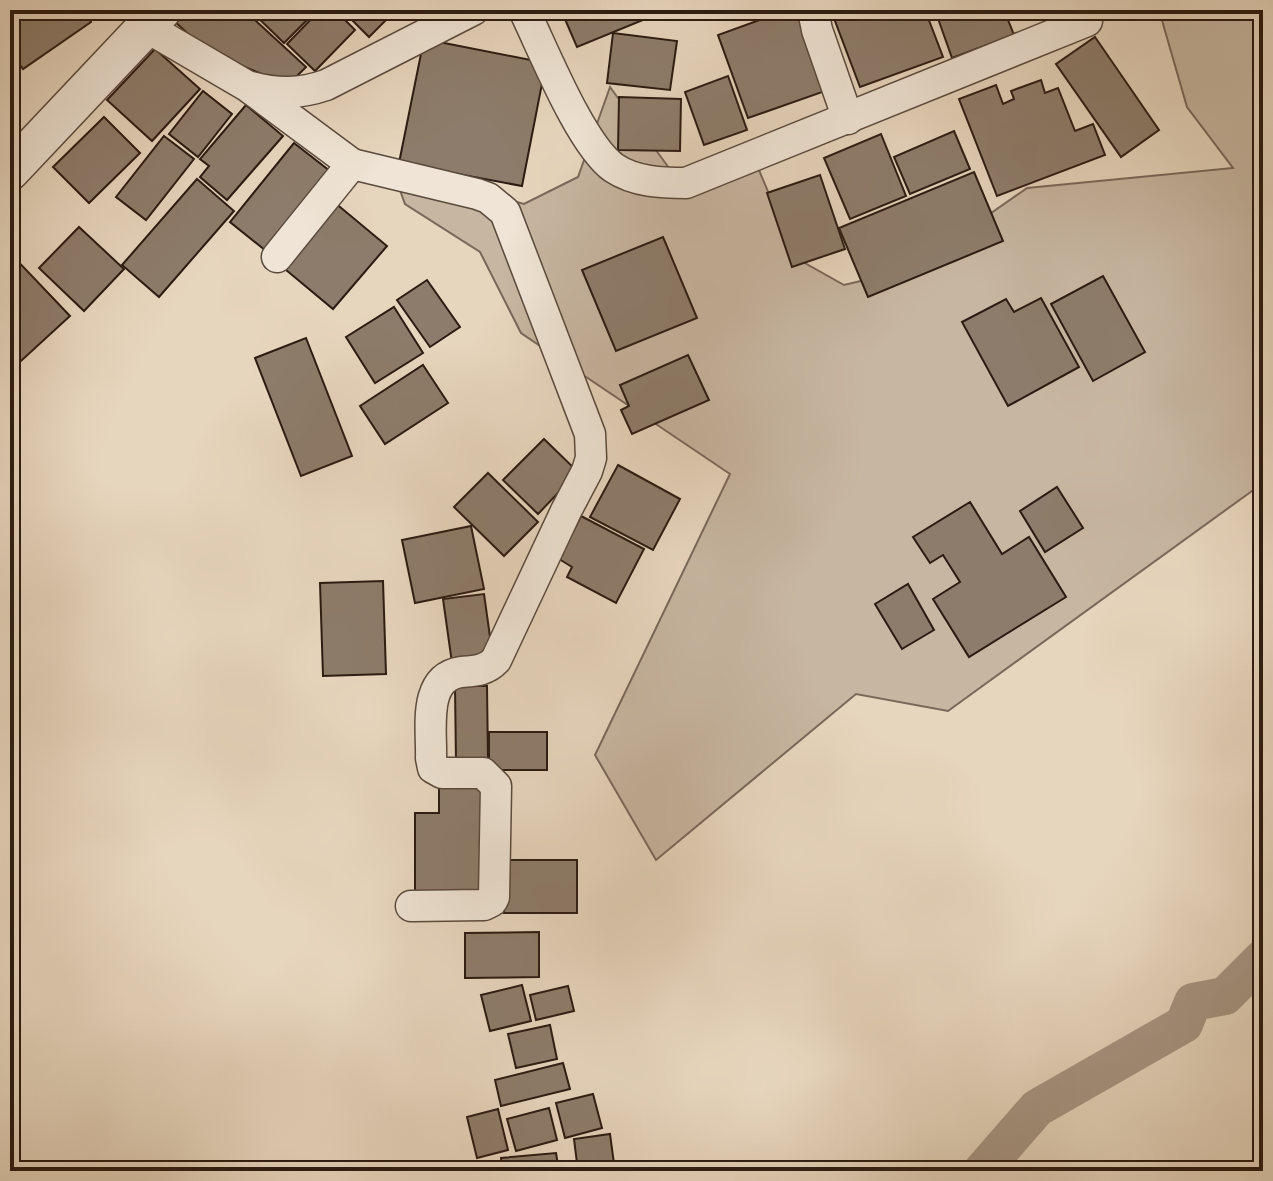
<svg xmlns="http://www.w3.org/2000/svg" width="1273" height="1181" viewBox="0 0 1273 1181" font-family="'Libre Caslon Text',serif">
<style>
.green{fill:#c7b6a1;stroke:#79685a;stroke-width:2}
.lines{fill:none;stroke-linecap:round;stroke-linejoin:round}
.canal{stroke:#a79684;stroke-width:38}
.building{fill:#8d7c6b;stroke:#2b1b12;stroke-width:2}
.minor-casing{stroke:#5a4a3d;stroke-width:33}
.tertiary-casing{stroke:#5a4a3d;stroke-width:41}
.minor{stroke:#efe4d5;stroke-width:30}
.tertiary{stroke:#efe4d5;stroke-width:38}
</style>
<rect width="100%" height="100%" fill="#e7d6be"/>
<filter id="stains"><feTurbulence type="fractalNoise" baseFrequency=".0025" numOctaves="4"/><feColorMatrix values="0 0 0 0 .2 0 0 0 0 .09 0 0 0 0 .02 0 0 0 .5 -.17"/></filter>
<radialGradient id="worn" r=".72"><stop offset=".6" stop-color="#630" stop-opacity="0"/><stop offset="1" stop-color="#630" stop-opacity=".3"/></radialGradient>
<!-- green -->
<path class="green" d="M 1159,10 L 1263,10 L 1263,483 L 948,711 L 856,694 L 656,860 L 595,755 L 730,474 L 521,333 L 480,252 L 405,204 L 392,168 L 524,204 L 578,177 L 610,87 L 677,179 L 756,163 L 796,258 L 844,285 L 911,269 L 1027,188 L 1233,168 L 1187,107 Z"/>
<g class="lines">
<!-- canal -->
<path class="canal" d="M 982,1171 L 1037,1108 L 1184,1024 L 1193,1002 L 1225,996 L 1263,958"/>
</g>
<!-- building -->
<g class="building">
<path d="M 10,10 L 83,10 L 91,22 L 23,69 L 10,51 Z"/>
<path d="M 183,10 L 244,10 L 306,67 L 293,80 L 269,77 L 208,52 L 173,20 Z"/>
<path d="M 250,10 L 317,10 L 284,43 Z"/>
<path d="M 320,10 L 335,10 L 355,30 L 315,71 L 287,44 Z"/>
<path d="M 342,10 L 396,10 L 369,37 Z"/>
<path d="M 561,10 L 639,10 L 643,20 L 577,47 Z"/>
<path d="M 787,10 L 799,10 L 828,90 L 748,118 L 718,35 Z"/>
<path d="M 840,10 L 925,10 L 943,57 L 860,87 L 832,13 Z"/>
<path d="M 935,10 L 1004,10 L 1014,35 L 952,58 Z"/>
<path d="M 613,33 L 677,41 L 670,90 L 607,83 Z"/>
<path d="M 1095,37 L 1159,130 L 1121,157 L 1056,64 Z"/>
<path d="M 424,39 L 546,63 L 522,186 L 399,163 Z"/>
<path d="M 155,49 L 200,89 L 152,141 L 107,100 Z"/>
<path d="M 728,76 L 747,130 L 704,145 L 685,92 Z"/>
<path d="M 1041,80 L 1045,93 L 1058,88 L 1075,131 L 1093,124 L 1105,155 L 997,196 L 959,99 L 996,85 L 1003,104 L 1014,99 L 1011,91 Z"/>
<path d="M 203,91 L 232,114 L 198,157 L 169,134 Z"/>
<path d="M 619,97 L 681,99 L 680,151 L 618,150 Z"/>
<path d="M 246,105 L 283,136 L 227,200 L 200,177 L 209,166 L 200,159 Z"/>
<path d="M 104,117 L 140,153 L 89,203 L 53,167 Z"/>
<path d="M 954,131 L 970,169 L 910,194 L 894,157 Z"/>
<path d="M 881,134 L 906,196 L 850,219 L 824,158 Z"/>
<path d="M 164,136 L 194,159 L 146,220 L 116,197 Z"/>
<path d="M 294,143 L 335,175 L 271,255 L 230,222 Z"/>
<path d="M 974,172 L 1003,241 L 868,297 L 839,228 Z"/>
<path d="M 820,175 L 845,249 L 792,267 L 767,193 Z"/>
<path d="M 197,179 L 234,211 L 159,297 L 122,265 Z"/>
<path d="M 334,202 L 387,246 L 333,309 L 280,265 Z"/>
<path d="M 79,227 L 124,269 L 84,311 L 39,268 Z"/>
<path d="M 663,237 L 697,318 L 616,351 L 582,270 Z"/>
<path d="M 10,253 L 70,316 L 10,371 Z"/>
<path d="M 1103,276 L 1145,352 L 1093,381 L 1051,304 Z"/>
<path d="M 427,280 L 460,327 L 430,347 L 397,300 Z"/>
<path d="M 1041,298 L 1079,367 L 1008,406 L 962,322 L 1006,299 L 1014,312 Z"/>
<path d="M 394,307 L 423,353 L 375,383 L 346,337 Z"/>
<path d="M 306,338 L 352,456 L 301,476 L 255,358 Z"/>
<path d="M 688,355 L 709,400 L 632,434 L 621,410 L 629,406 L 620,385 Z"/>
<path d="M 423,365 L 448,403 L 385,444 L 360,406 Z"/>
<path d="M 544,439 L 578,472 L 538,514 L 503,480 Z"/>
<path d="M 618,465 L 680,499 L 653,550 L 590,517 Z"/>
<path d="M 488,473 L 538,522 L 504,556 L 454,507 Z"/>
<path d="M 1057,487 L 1083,528 L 1045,552 L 1020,511 Z"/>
<path d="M 970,502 L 1002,554 L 1029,537 L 1066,597 L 969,657 L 933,599 L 960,582 L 943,555 L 930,563 L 913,537 Z"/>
<path d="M 581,516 L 644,549 L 616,603 L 567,577 L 572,567 L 559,559 Z"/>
<path d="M 471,526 L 484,589 L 415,603 L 402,540 Z"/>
<path d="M 383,581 L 386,674 L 323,676 L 320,583 Z"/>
<path d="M 908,584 L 934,630 L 902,649 L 875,604 Z"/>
<path d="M 484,594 L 493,658 L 452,663 L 443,599 Z"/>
<path d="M 455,686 L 487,686 L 488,761 L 456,762 Z"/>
<rect x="489" y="732" width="58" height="38"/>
<path d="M 439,773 L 489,785 L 489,894 L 415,894 L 415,813 L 439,813 Z"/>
<path d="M 505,860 L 577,860 L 577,913 L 504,913 Z"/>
<path d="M 539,932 L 539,977 L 465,978 L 465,933 Z"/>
<path d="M 522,985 L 531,1021 L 490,1031 L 481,995 Z"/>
<path d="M 568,986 L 574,1011 L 536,1020 L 530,995 Z"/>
<path d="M 550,1025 L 557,1059 L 516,1068 L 508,1034 Z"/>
<path d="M 563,1063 L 570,1089 L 501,1106 L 495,1080 Z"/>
<path d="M 593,1094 L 602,1128 L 565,1138 L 556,1103 Z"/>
<path d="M 549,1108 L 557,1140 L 516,1151 L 507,1119 Z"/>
<path d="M 498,1109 L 508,1150 L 477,1158 L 467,1117 Z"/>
<path d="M 610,1134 L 615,1171 L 578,1171 L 574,1139 Z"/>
<path d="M 556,1153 L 559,1171 L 502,1171 L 501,1158 Z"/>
</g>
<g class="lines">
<defs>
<g id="minor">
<path d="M 524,10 C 543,49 581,145 614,168 C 635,182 662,183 686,183 L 1087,21"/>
<path d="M 813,10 L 817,30 L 848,119"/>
<path d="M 148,28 L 247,86 L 352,164 L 277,257"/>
<path d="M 251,87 C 278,94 300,94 326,85 L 473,10"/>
<path d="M 352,164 L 477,194 L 488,198 L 505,212 L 590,434 L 591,458 L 587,471 L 566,511 L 496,660 C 486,671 474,671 461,672 C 422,678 432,729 431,758 L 433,768 L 442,773 L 483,773 L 496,786 L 494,897 L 492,901 L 484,905 L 411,906"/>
</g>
<path id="tertiary" d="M 10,171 L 162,10"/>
</defs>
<!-- minor casing -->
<use href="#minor" class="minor-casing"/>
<!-- tertiary casing -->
<use href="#tertiary" class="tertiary-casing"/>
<!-- minor -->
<use href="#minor" class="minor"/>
<!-- tertiary -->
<use href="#tertiary" class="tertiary"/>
</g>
<!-- margin -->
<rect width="1273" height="1181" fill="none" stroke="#e7d6be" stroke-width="40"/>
<rect x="12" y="12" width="1249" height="1157" fill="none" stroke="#2b1b12" stroke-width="4"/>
<rect x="20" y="20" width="1233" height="1141" fill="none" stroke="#2b1b12" stroke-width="2"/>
<rect width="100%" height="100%" filter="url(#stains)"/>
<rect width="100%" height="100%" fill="url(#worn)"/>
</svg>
